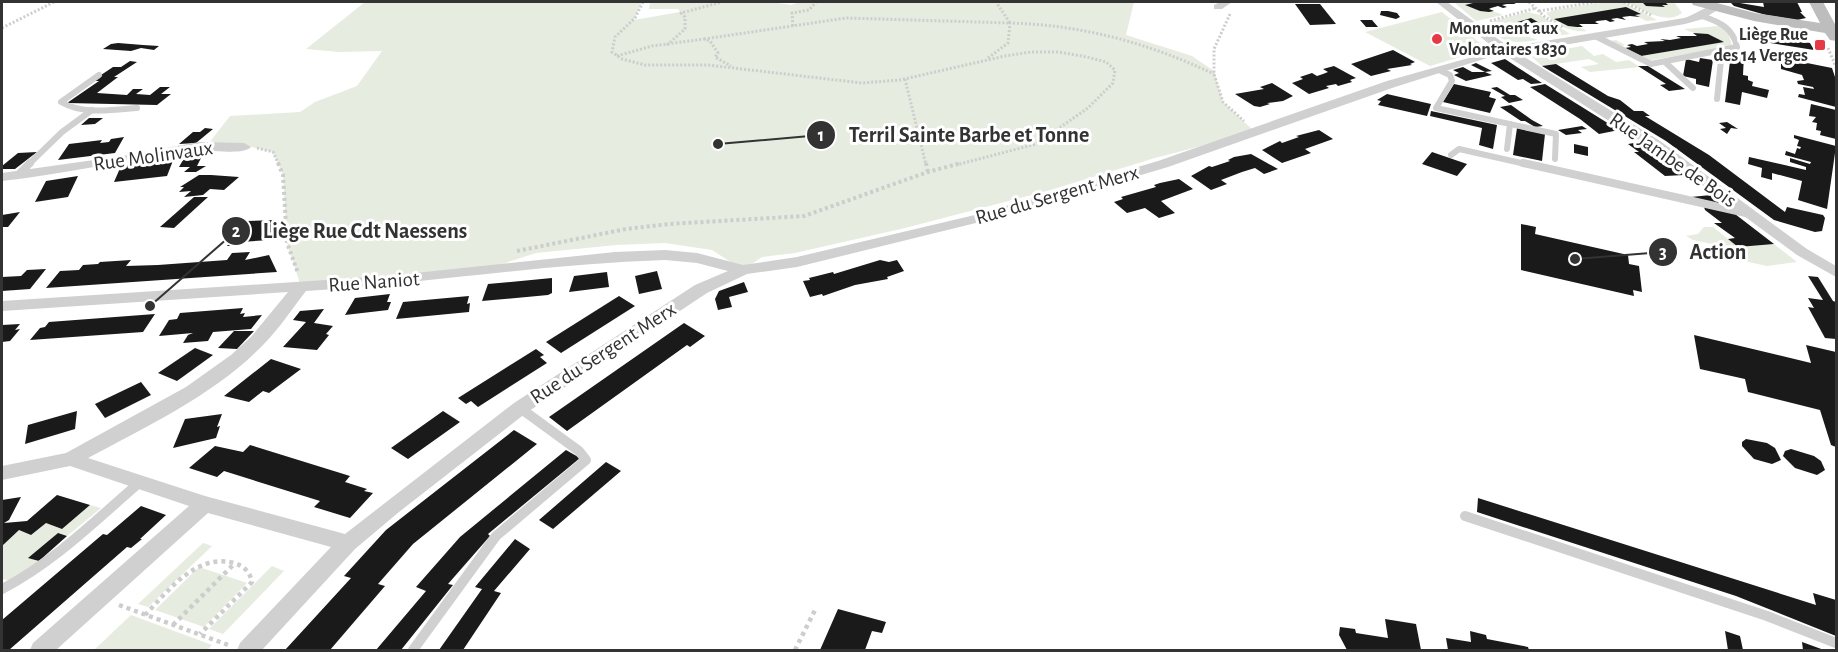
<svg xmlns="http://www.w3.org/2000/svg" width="1838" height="652" viewBox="0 0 1838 652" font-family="'Alegreya Sans',sans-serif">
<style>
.green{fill:#e6ecdf}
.building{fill:#1a1a1a}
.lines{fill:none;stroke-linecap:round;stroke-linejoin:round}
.path-far2{stroke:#cdcdcd;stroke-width:3;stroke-dasharray:2 2;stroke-linecap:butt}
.path-far1{stroke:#cdcdcd;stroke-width:4;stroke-dasharray:3 3;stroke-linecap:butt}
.path{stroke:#cdcdcd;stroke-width:4.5;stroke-dasharray:4 4;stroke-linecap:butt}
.lane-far2{stroke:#d0d0d0;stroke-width:6}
.lane-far1{stroke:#d0d0d0;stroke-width:8}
.lane{stroke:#d0d0d0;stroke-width:10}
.street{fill:#d0d0d0;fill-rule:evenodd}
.secondary{fill:#bdbdbd;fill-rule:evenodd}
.poi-dot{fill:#e63946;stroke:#fff;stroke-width:2}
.labels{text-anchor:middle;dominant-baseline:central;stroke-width:6;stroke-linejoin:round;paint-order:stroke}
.far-poi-label{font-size:18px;font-weight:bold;fill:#333;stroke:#fff;text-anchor:start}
.street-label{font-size:21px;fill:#333;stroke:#fff}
.leader{fill:none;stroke:#333;stroke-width:2}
.callout-dot{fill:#333;stroke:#fff;stroke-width:2}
.mark-label{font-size:18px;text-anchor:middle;font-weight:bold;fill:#fff}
.callout-label{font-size:22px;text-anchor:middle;font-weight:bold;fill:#333;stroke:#fff;stroke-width:6;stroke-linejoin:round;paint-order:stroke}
</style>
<rect width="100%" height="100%" fill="#fff"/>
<!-- green -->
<g class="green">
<path d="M 365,2 L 642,2 L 634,20 L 680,12 L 678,9 L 649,9 L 650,2 L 771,2 L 791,5 L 800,2 L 1134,2 L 1126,35 L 1192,56 L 1214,71 L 1223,102 L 1255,132 L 1155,158 L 1047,191 L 905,228 L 795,253 L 762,257 L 743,270 L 712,250 L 665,243 L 616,245 L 536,253 L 471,274 L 301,287 L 287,243 L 283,175 L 273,152 L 248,146 L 209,143 L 230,116 L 300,112 L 315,102 L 357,86 L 382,51 L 339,52 L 306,49 Z"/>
<path d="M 1456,2 L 1477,2 L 1466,5 C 1479,11 1490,9 1503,15 L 1476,21 L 1455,3 Z"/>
<path d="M 1607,2 L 1624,3 L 1657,20 L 1646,21 L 1635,15 L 1640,14 L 1556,20 C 1567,25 1577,25 1587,31 C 1574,33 1554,26 1546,13 L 1554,10 Z"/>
<path d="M 1627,2 L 1674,2 L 1682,13 C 1665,26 1643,9 1627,2 Z"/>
<path d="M 1442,12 L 1487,49 L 1430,66 L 1365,32 Z"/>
<path d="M 1528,12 L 1540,15 L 1570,34 L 1556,36 L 1537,28 L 1548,28 L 1531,18 L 1497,28 C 1510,36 1523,33 1537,40 C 1511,44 1506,43 1484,27 L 1487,23 Z"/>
<path d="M 1719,26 L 1727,28 L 1732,46 L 1652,60 L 1648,60 L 1610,41 L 1616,40 L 1625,45 L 1622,46 L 1641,56 L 1723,42 C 1710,33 1697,36 1684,29 Z"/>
<path d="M 1582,46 L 1594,56 L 1603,54 L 1616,62 L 1629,60 L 1640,67 L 1590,72 L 1581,67 L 1599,64 L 1589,59 L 1542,66 L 1532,57 L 1537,54 Z"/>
<path d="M 1704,227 L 1713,227 L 1738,247 L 1774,244 L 1797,262 L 1767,266 L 1712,254 L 1712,244 L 1693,240 L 1686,236 L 1698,234 Z"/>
<path d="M 90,505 L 101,508 L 67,536 L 58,533 L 29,557 L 39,561 L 14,581 L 2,579 L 2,546 L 19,530 L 31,535 L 46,523 L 62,529 Z"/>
<path d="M 203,543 L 212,546 L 148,607 L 138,604 Z"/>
<path d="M 272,566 L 284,571 L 223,634 L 209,629 Z"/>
<path d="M 199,567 L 247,583 L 204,627 L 155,610 Z"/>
<path d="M 131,615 L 212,645 L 207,650 L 94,650 Z"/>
</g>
<!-- building -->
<g class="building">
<path d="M 1477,2 L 1512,2 L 1516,4 L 1507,4 L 1502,5 L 1507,7 L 1503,8 L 1498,6 L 1491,8 L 1489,9 L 1494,11 L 1489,12 L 1480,11 L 1465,5 Z"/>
<path d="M 1642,2 L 1665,2 L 1668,5 L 1662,5 L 1665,7 L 1646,6 Z"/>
<path d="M 1734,2 L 1764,7 L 1763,2 L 1797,2 L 1802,12 L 1800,12 L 1806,18 L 1797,20 L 1766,15 L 1734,6 L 1731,3 Z"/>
<path d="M 1295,4 L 1320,4 L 1336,24 L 1310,25 Z"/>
<path d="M 1626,7 L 1641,14 L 1635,15 L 1640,17 L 1630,16 L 1622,17 L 1626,20 L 1617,18 L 1611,19 L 1615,21 L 1610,22 L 1606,20 L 1597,21 L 1595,22 L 1599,24 L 1579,24 L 1583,27 L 1577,27 L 1568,26 L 1554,19 Z"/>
<path d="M 1388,11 L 1397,13 L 1400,17 L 1396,19 L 1380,15 L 1381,11 Z"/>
<path d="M 1531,18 L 1548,28 L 1539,27 L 1534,28 L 1539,30 L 1523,32 L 1520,32 L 1525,34 L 1521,36 L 1511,35 L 1496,28 Z"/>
<path d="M 1360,20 L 1372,20 L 1378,27 L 1366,27 Z"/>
<path d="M 1693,33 L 1708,34 L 1724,42 L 1641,56 L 1625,48 L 1631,47 L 1627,45 L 1632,44 L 1637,46 L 1648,44 L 1644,42 L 1665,41 L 1660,39 L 1670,40 L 1681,38 L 1676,36 L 1697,36 Z"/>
<path d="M 1748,33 L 1810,43 L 1814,50 L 1751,40 Z"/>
<path d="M 118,43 L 143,45 L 159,46 L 154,50 L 141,48 L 131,51 L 103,49 L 111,44 Z"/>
<path d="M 1393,50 L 1415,62 L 1410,64 L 1412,65 L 1387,69 L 1391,71 L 1371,76 L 1351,64 Z"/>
<path d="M 1731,53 L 1744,55 L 1743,75 L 1748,76 L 1748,80 L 1753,82 L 1752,86 L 1769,90 L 1767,98 L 1742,92 L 1740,105 L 1725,102 Z"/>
<path d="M 1700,58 L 1713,60 L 1709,87 L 1696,84 L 1696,79 L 1683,76 L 1686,59 L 1699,62 Z"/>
<path d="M 1505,59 L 1517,67 L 1542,83 L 1531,84 L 1523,79 L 1518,80 L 1491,63 Z"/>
<path d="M 1787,59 L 1832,68 L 1836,80 L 1836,107 L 1798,97 L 1799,94 L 1805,95 L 1803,87 L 1814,89 L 1813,87 L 1798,84 L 1797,81 L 1804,80 L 1802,75 L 1781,69 L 1781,62 L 1788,63 Z"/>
<path d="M 130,61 L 137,62 L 114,77 L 118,77 L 97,93 L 127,95 L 133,89 L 143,89 L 136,94 L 150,95 L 160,87 L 170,87 L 161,94 L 171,94 L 157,105 L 67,103 L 99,81 L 92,81 L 113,67 L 121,67 Z"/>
<path d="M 1476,63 L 1492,71 L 1485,72 L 1492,75 L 1466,81 L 1454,75 L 1459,73 L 1453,70 L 1463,67 L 1472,72 L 1485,72 L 1471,65 Z"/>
<path d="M 1556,64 L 1608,96 L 1620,100 L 1634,111 L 1643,111 L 1650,116 L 1645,116 L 1709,155 L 1785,212 L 1787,207 L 1823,215 L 1825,218 L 1822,231 L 1815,232 L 1774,220 L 1666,141 L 1542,66 Z"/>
<path d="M 1334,66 L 1356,78 L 1350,80 L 1352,82 L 1338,86 L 1336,84 L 1326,86 L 1329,88 L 1309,94 L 1292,83 L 1303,79 L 1300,77 L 1312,73 L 1317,76 L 1323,74 L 1328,72 L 1323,69 Z"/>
<path d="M 1638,66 L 1648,66 L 1685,89 L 1669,91 L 1660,85 L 1666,84 Z"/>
<path d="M 1272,83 L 1293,96 L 1283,101 L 1267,103 L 1270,104 L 1260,107 L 1254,106 L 1235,94 L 1264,89 L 1260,87 Z"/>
<path d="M 1454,84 L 1491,92 L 1489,97 L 1496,99 L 1490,113 L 1443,102 Z"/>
<path d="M 1545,84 L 1606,122 L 1619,130 L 1599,134 L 1580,119 L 1530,87 Z"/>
<path d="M 1497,87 L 1510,95 L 1515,95 L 1523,100 L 1509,103 L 1501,97 L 1505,96 L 1491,88 Z"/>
<path d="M 1387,94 L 1431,104 L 1427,116 L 1378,105 L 1381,101 L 1377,100 Z"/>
<path d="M 1811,104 L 1836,110 L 1836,139 L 1820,135 L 1821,131 L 1816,130 L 1817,123 L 1812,122 L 1816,117 L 1809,116 Z"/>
<path d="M 1511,105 L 1532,120 L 1543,126 L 1535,127 L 1525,121 L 1521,121 L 1500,107 Z"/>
<path d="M 1431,111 L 1497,125 L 1493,149 L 1479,145 L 1482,128 L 1430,116 Z"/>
<path d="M 89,118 L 103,118 L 95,124 L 81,125 Z"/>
<path d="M 1727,122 L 1738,129 L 1731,128 L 1727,134 L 1720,129 L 1726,128 L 1719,123 Z"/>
<path d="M 1582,126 L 1587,129 L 1578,130 L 1582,133 L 1566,135 L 1558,130 Z"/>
<path d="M 205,128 L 213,129 L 196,143 L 179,144 L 193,132 L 200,132 Z"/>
<path d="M 1517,128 L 1545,134 L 1542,161 L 1513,155 Z"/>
<path d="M 1319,130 L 1333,139 L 1305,149 L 1311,153 L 1282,163 L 1262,150 L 1280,141 L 1282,143 L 1299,137 L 1296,136 Z"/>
<path d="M 1794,135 L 1836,146 L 1827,209 L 1798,200 L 1802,181 L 1772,173 L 1772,180 L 1761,177 L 1762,168 L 1748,164 L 1749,157 L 1806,170 L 1806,167 L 1790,162 L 1790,158 L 1810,164 L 1811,162 L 1785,155 L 1786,151 L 1795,154 L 1797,148 L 1800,149 L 1801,147 L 1797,146 L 1799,140 L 1794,138 Z"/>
<path d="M 124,137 L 115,153 L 58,160 L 69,144 L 102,140 L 100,143 L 109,142 L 111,139 Z"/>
<path d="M 1640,142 L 1665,161 L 1684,175 L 1665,176 L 1634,152 L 1639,152 L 1628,144 Z"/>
<path d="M 1574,144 L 1588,147 L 1588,156 L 1574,153 Z"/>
<path d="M 37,152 L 15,169 L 2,169 L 2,166 L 18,153 Z"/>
<path d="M 1432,152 L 1467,164 L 1457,176 L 1422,164 Z"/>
<path d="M 1251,154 L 1278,169 L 1264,174 L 1255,168 L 1242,172 L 1221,180 L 1227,184 L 1211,190 L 1191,176 L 1209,166 L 1212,167 L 1230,161 L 1228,160 L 1234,157 Z"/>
<path d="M 174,158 L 167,176 L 114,182 L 121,166 Z"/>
<path d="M 201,158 L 197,166 L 206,166 L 196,172 L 184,172 L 190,167 L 179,167 L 183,160 Z"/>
<path d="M 199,175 L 211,175 L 239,177 L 224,190 L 210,189 L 203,195 L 184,197 L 191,191 L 179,192 L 184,187 L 180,187 Z"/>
<path d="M 78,176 L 68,197 L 35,202 L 46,181 Z"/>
<path d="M 1179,179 L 1193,189 L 1161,201 L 1175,213 L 1159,218 L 1145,208 L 1127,213 L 1114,202 L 1123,199 L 1121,197 L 1156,187 L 1154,185 L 1160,183 Z"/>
<path d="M 1711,195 L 1724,205 L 1691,197 Z"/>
<path d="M 194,197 L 208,197 L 174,228 L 160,227 Z"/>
<path d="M 1704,207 L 1735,214 L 1774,244 L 1738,247 L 1728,239 L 1735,238 L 1714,223 L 1722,223 L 1705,210 Z"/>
<path d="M 20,212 L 8,227 L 2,227 L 2,215 Z"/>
<path d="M 276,220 L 270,240 L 240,242 L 238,246 L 227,246 L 246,221 Z"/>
<path d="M 1521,224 L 1536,227 L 1535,234 L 1628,255 L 1629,264 L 1639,266 L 1642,292 L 1633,290 L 1634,296 L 1521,270 Z"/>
<path d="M 250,252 L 245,260 L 269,255 L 277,272 L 46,288 L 60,271 L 79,270 L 83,265 L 98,264 L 100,262 L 131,260 L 126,266 L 158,265 L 227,260 L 232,253 Z"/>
<path d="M 880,260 L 889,262 L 897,260 L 904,271 L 887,277 L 888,279 L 855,285 L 823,296 L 822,294 L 810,297 L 803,281 L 810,280 L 809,278 L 833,272 L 834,274 Z"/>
<path d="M 46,269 L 30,289 L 2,291 L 2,277 L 21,276 L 27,270 Z"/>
<path d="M 657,271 L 662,289 L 639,294 L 635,276 Z"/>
<path d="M 607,272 L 609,287 L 569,292 L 574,276 Z"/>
<path d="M 1808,276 L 1818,277 L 1833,301 L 1836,302 L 1836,339 L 1825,338 L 1808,307 L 1814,308 L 1808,298 L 1823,300 Z"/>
<path d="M 552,278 L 552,293 L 548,295 L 482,301 L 488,284 Z"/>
<path d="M 744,282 L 748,292 L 729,297 L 732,307 L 718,310 L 715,299 L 719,291 Z"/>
<path d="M 390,294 L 387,302 L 391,302 L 388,310 L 345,315 L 355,298 Z"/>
<path d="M 469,296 L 467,304 L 470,303 L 469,312 L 396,319 L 403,302 Z"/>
<path d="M 619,296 L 635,306 L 561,353 L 546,342 Z"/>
<path d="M 243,308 L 240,314 L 245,313 L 243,317 L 262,315 L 251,329 L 213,332 L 208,341 L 183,343 L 188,335 L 193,333 L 159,336 L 169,320 L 177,319 L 180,313 Z"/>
<path d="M 324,309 L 314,323 L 333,326 L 326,334 L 329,335 L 317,350 L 283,347 L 306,322 L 293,320 L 300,311 Z"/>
<path d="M 155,314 L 143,332 L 30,340 L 40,328 L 45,327 L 49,322 Z"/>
<path d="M 684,323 L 705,336 L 690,347 L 687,345 L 567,431 L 549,417 Z"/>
<path d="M 20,324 L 15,330 L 20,329 L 10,341 L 2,342 L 2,325 Z"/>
<path d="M 234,331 L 254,331 L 237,349 L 218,348 Z"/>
<path d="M 1694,335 L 1811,363 L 1806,345 L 1836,352 L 1836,447 L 1831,445 L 1820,410 L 1748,392 L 1745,379 L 1700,369 Z"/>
<path d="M 195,348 L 213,355 L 177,381 L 158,373 Z"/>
<path d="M 536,349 L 544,355 L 540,357 L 547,363 L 478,407 L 471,401 L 466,404 L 458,398 Z"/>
<path d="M 271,359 L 301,369 L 269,393 L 263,391 L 249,402 L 224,396 Z"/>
<path d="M 141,382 L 151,395 L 105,418 L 95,404 Z"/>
<path d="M 77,411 L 75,429 L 25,444 L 28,425 Z"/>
<path d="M 443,411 L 460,422 L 408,459 L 391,448 Z"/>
<path d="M 222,414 L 217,427 L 220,426 L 216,438 L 173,448 L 185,419 Z"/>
<path d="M 514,430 L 537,444 L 413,544 L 378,584 L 385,586 L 330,650 L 285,650 L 351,578 L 344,576 L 386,530 Z"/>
<path d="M 1746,439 L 1767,443 L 1775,448 L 1781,460 L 1772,464 L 1754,459 L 1742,446 L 1742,442 Z"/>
<path d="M 250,445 L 350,476 L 345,482 L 367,489 L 364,491 L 373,493 L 350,518 L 314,507 L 320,501 L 224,471 L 217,477 L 189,468 L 215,446 L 243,452 Z"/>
<path d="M 1791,449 L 1814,456 L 1821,461 L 1825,470 L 1817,475 L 1795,468 L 1783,456 L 1785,451 Z"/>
<path d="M 566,450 L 580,458 L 488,534 L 490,536 L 448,584 L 453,585 L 401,650 L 376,650 L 426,591 L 416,587 L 460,537 Z"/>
<path d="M 606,462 L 621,471 L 553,529 L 539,520 Z"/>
<path d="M 57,495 L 90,505 L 62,529 L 46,523 L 31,535 L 19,530 L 2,546 L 2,500 L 21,497 L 9,520 L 4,523 L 27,521 Z"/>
<path d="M 1478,498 L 1816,605 L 1813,593 L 1836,600 L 1836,636 L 1736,596 L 1477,512 Z"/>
<path d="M 141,506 L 166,515 L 140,539 L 142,539 L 131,548 L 127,547 L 9,650 L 2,650 L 2,620 L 103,534 L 107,535 Z"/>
<path d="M 58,533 L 67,536 L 39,561 L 28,558 Z"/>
<path d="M 515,539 L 530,549 L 494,591 L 501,593 L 463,650 L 439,650 L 482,589 L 475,587 Z"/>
<path d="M 838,609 L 886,622 L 882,633 L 872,631 L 865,650 L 820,650 Z"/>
<path d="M 1385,619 L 1416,624 L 1421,650 L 1347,650 L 1339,635 L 1340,627 L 1355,629 L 1356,633 L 1388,638 Z"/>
<path d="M 1470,631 L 1486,635 L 1487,639 L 1528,647 L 1529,650 L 1448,650 L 1446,638 L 1471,642 Z"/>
<path d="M 1725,631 L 1740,636 L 1743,650 L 1728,650 Z"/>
<path d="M 1802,642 L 1824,650 L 1803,650 Z"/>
</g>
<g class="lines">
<!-- path-far2 -->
<g class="path-far2">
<path d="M 643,2 L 635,18 L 615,37 L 612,52 L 622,59 L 645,65 L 708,65 L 862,83 L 900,80 L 1005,56 L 1031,52 L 1059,52 L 1087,57 L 1106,62 L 1115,70 L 1113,83 L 1088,108 L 1036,144 L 956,165"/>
<path d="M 1529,2 L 1545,17 L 1564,28"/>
<path d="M 1624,2 L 1651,15"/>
<path d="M 1539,11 L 1596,2"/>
<path d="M 1230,14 L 1214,49 L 1214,74 L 1223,102 L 1244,121"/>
<path d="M 1490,21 L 1536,8"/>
<path d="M 793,26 L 792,13 L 809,10 L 816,2"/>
<path d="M 2,28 L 54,2"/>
<path d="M 704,39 L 846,18 L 1010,23 L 996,2"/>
<path d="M 667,45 L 685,29 L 685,17 L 681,13 L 722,2"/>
<path d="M 1828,48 L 1836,67"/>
<path d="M 617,56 L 652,46 L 704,39 L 710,41 L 718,53 L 715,57 L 731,66"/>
<path d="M 988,58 L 1008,43 L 1010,23 C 1083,25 1148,43 1214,74"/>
<path d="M 905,79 L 926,165"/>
<path d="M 257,148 L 273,152 L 279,165"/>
</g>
<!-- path-far1 -->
<g class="path-far1">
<path d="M 278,163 L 283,175 L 287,243 L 298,273"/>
<path d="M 926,163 L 928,172"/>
<path d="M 517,251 L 626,229 L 669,224 L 804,216 L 928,172 L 961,163"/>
</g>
<!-- path -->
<g class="path">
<path d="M 119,605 L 231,646"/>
<path d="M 145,615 C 168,591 196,553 234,563 C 244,566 250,572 252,582 L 200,634"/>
<path d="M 173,625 L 235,563"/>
<path d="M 795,650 L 815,610"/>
</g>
<!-- lane-far2 -->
<g class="lane-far2">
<path d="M 1595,36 L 1651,64 L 1737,47 C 1733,28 1720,22 1702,16"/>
<path d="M 1666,63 L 1693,88"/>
<path d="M 1439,70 L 1450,75 L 1452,81 L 1436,108 L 1556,134 L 1555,159"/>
<path d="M 99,75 L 61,102 C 83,115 113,110 137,108"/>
<path d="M 1717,99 L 1722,50"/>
<path d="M 1507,149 L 1510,124"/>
<path d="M 1451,155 L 1459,149 L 1530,165"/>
<path d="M 28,165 L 62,132 L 92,110"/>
</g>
<!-- lane-far1 -->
<g class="lane-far1">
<path d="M 1523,163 L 1746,213"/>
<path d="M 18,175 L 30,163"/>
</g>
<!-- lane -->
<g class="lane">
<path d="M 1465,516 L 1767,616 L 1836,643"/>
<path d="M 2,589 C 54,562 96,520 140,482"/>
<path d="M 413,650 L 496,536 L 586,460 L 579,451 L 520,408"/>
</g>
<!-- street -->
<g class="street">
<path d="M 1220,2 L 1232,2 L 1222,9 L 1214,9 L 1214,5 Z"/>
<path d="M 1436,2 L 1447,2 L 1509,47 L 1684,18 C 1695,15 1707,4 1719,5 L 1719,9 L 1703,19 L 1685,24 L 1518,53 L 1660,141 L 1807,249 L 1836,266 L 1836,277 L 1797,255 L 1650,147 L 1505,55 L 1487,58 L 1395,87 L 1168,167 L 1057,200 L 988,220 L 797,267 L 747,274 L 707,293 L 526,413 L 399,512 L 355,549 L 262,650 L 237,650 L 240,643 L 331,547 L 208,513 L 56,650 L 30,650 L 33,643 L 189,506 L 70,466 L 2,480 L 2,466 L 66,453 L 186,387 L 231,355 L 251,337 L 288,292 L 2,311 L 2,301 L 387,276 L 615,252 L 665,250 L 697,253 L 743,265 L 797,257 L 979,214 L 1158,161 L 1387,81 L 1497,50 ZM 665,260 L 697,263 L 728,271 L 695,285 L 514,403 L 345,534 L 205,496 L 88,458 C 149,425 214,395 263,345 C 279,329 292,309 306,291 C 426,283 545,264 665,260 Z"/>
<path d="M 199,142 L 244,143 L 251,147 C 242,156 210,149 197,150 C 132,158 67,174 2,181 L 2,173 L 122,156 Z"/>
</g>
<!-- secondary -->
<path class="secondary" d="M 1691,2 L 1713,2 L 1755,13 L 1820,23 L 1809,2 L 1823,2 L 1836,26 L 1836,41 L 1830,40 L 1825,33 L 1754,21 L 1693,5 Z"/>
</g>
<!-- markers -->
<g class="poi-dot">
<circle cx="1437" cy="39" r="6"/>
<rect x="1814" y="39" width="12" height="12" rx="3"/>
</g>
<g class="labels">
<!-- far-poi labels -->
<g class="far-poi-label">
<text x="1449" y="29">Monument aux<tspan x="1449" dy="21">Volontaires 1830</tspan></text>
<text x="1808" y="35" text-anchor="end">Liège Rue<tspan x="1808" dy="21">des 14 Verges</tspan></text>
</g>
<!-- street labels -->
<g class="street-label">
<text transform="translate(153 156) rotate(-8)">Rue Molinvaux</text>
<text transform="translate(1673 160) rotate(35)">Rue Jambe de Bois</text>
<text transform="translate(1057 195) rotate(-16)">Rue du Sergent Merx</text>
<text transform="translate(374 282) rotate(-4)">Rue Naniot</text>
<text transform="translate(603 353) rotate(-33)">Rue du Sergent Merx</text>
</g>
</g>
<!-- callouts -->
<path class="leader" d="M718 144L821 135M150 306L236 231M1575 259L1663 252"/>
<g class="callout-dot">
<circle cx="718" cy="144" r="6"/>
<circle cx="150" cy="306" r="6"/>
<circle cx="1575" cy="259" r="6"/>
<circle cx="821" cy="135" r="15"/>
<circle cx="236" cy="231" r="15"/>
<circle cx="1663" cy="252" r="15"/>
</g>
<g class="mark-label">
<text x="821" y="141">1</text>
<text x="236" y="237">2</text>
<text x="1663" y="258">3</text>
</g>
<g class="callout-label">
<text x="969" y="142">Terril Sainte Barbe et Tonne</text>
<text x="365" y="238">Liège Rue Cdt Naessens</text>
<text x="1718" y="259">Action</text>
</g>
<!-- border -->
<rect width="1838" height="652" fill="none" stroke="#333333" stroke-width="6"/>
</svg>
